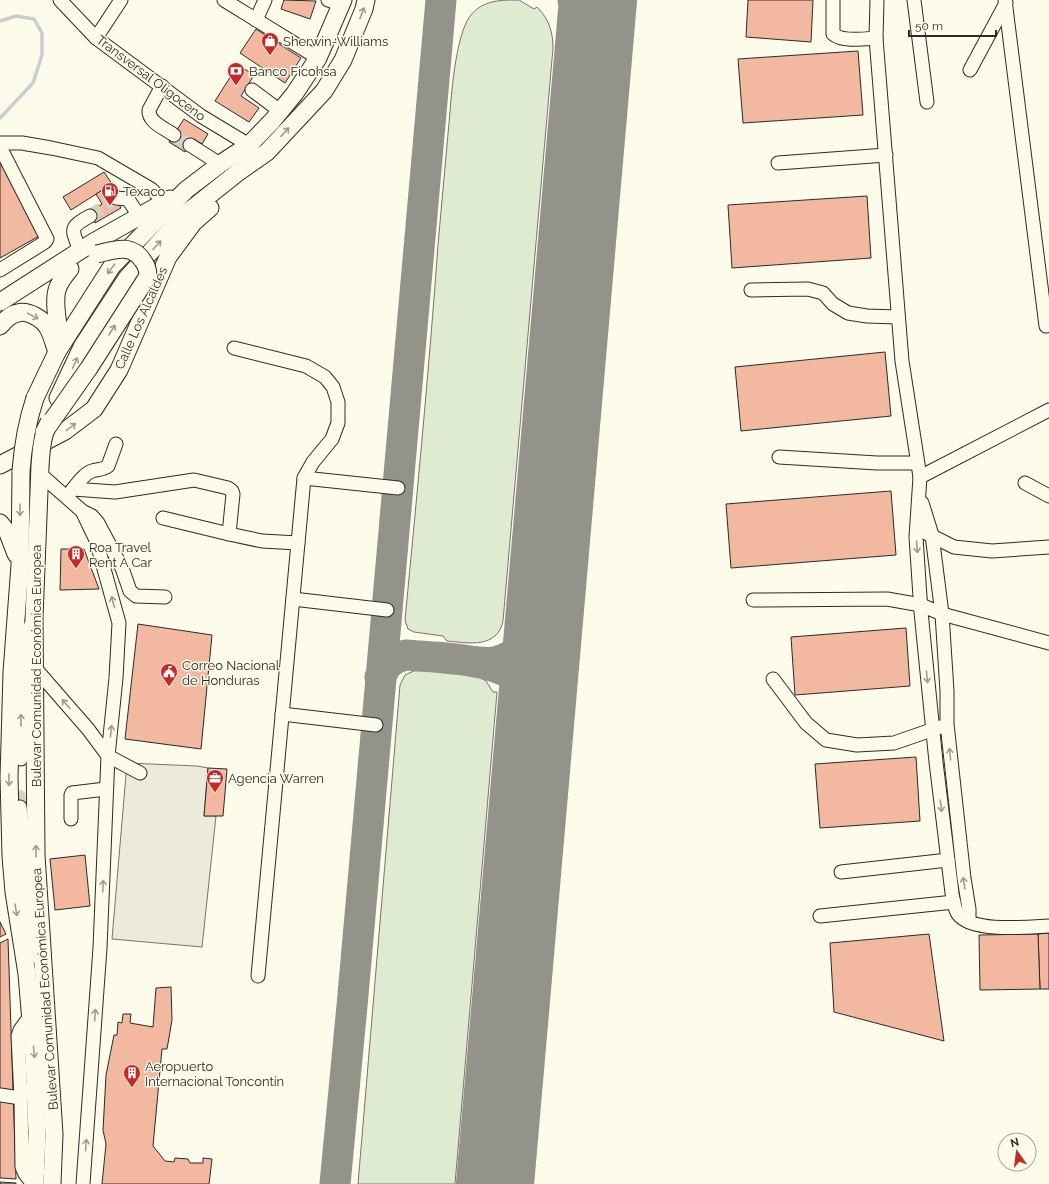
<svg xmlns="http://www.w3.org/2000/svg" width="1049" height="1184" viewBox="0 0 1049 1184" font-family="Raleway,sans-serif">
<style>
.grass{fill:#deebd1;stroke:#74746e}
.parking{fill:#eceadb;stroke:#74746e}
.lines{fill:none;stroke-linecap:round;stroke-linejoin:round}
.stream{stroke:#c7d0d0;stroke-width:3.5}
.taxiway{stroke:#94938a;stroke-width:31}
.runway{stroke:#94938a;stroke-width:78}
.building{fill:#f2b8a0;stroke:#2b2b2b}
.minor-tunnel{stroke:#d3d1c4;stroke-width:13;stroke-dasharray:13 6;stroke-linecap:butt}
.minor-casing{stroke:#2b2b2b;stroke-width:15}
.major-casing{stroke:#2b2b2b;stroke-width:19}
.minor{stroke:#fdfbea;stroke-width:13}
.major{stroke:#fdfbea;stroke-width:17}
.major-bridge-casing{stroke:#2b2b2b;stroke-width:19;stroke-linecap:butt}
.major-bridge{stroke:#fdfbea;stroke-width:17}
.oneway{stroke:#9e9d94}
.labels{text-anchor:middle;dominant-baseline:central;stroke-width:3;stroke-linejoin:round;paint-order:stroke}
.poi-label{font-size:13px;fill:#2b2b2b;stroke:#fdfbea;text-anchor:start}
.street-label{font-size:13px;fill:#2b2b2b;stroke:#fdfbea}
</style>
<rect width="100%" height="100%" fill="#fdfbea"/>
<!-- grass -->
<g class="grass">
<path d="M 519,0 L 534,9 L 537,7 C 549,19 553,32 553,48 L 503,621 C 497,649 468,643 447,641 L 443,636 L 414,632 L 408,629 L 405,620 C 417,495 429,370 438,245 C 442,200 446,156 450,112 C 452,86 456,43 467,21 C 479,0 498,0 519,0 Z"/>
<path d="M 418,669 L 475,675 L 486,681 L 493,692 L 497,692 L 455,1184 L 358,1184 L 400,685 L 405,675 Z"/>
</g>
<!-- parking -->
<path class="parking" d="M 127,763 L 197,766 L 208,768 L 204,816 L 216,816 L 202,947 L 112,939 Z"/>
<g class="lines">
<!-- stream -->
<path class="stream" d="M 0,21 L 16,16 L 34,19 L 42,33 L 42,55 L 33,83 L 0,118"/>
<!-- taxiway -->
<g class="taxiway">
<path d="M 573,0 L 587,17 L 595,34"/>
<path d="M 478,662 C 483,662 489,663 494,662 C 519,658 534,634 545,613"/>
<path d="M 380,677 C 387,663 391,659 406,655 C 438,658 497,658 520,681 C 530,691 532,705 536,717"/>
<path d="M 335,1184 L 352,1006 L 441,0"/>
</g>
<!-- runway -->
<path class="runway" d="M 495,1184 L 598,0"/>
</g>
<!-- building -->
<g class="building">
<path d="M 284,0 L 316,1 L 310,19 L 281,9 Z"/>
<path d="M 748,0 L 813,0 L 811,42 L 746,37 Z"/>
<path d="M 256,29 L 301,58 L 285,83 L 240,53 Z"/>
<path d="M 858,51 L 863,115 L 743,123 L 738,59 Z"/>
<path d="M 238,65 L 254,75 L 241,96 L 259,108 L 249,122 L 215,101 Z"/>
<path d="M 184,119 L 208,134 L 202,144 L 194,139 L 185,152 L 169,142 Z"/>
<path d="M 0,162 L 41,235 L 0,258 Z"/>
<path d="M 104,172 L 112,184 L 71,210 L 63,197 Z"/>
<path d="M 109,186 L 121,208 L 95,223 L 88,213 L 102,204 L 96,194 Z"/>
<path d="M 867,196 L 871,258 L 732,268 L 728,205 Z"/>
<path d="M 885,352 L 891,416 L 741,431 L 735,367 Z"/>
<path d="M 891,491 L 896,555 L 731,568 L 726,504 Z"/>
<path d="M 61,549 L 84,549 L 99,589 L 60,590 Z"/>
<path d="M 138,624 L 212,635 L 201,749 L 125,739 Z"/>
<path d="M 906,628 L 910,686 L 795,695 L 791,637 Z"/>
<path d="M 916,757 L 920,821 L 820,828 L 815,764 Z"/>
<path d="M 208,768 L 227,769 L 223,816 L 204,816 Z"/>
<path d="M 85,855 L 90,906 L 55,910 L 50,859 Z"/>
<path d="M 0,922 L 6,934 L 0,937 Z"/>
<path d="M 1049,933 L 1049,989 L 1040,989 L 1038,934 Z"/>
<path d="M 929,934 L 944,1041 L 834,1012 L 830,943 Z"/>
<path d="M 1038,934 L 1040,989 L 980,990 L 979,935 Z"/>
<path d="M 8,939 L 16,1179 L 0,1178 L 0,943 Z"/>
<path d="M 171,987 L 172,1020 L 167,1049 L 162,1049 L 153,1146 L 165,1161 L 174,1162 L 175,1158 L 188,1159 L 190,1163 L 203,1163 L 203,1158 L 212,1159 L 209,1184 L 102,1184 L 106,1144 L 103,1130 L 106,1075 L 114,1035 L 117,1035 L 118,1022 L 122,1023 L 123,1014 L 131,1014 L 130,1023 L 153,1027 L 156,988 Z"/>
<path d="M 0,1182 L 16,1183 L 16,1184 L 0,1184 Z"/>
</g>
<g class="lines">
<!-- minor-tunnel -->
<g class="minor-tunnel">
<path d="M 174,135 L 190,145"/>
<path d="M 90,216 L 116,198"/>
<path d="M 0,789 L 19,796 L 20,807"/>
</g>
<defs>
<g id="minor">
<path d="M 60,0 L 96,38 L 201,116 L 249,145"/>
<path d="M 224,0 L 318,58"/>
<path d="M 328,0 L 342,5"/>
<path d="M 833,0 L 833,34 C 842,42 864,39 876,38"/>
<path d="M 877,0 L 876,38 L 902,361 L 920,477 L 916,537 L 921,612 L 936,762 L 952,893 C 953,899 954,908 958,914 C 972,933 1027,927 1049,926"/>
<path d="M 914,0 L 927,102"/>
<path d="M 1005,0 L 1046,326"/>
<path d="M 256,20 L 265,0"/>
<path d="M 96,38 L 121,0"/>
<path d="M 970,70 L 1006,3"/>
<path d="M 162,86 L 149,110 C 148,122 164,128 174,135"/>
<path d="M 252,90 L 280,111"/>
<path d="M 0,143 L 22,143 L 51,148 L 98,158 L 151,189 L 165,202"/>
<path d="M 190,145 L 220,164"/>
<path d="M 0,147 L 47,239 L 45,242 L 0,270"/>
<path d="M 778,163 L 886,155"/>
<path d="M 116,198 L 128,199 L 139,216"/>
<path d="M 80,251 C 72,229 68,228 90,216"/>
<path d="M 751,290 L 808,289 L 823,293 L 833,304 L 848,313 L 867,316 L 898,317"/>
<path d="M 234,348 L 306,366 L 325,377 L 333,387 L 338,402 L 338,423 L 332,439 L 313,462 L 304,478 L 258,976"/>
<path d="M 779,457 L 877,463 L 917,463"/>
<path d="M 40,474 L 82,511 L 96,540 L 119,623 L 116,678 L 108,756 L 100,948 L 83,1184"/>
<path d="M 920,477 L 1049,410"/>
<path d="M 304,478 L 398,488"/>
<path d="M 1025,483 L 1049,496"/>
<path d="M 73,489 L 115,492 L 194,480 L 228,488 L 232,491 L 233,494 L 229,534"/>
<path d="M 69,494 C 75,487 83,474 92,471 C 98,469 103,470 108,466 L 116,444"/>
<path d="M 922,503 L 932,535 L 942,614 L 947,691 L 947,724 L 964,878 L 969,909 L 969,922"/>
<path d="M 84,512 L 92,516 L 98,523 L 122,568 L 130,591 L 136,596 L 165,597"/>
<path d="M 163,518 L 229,534 L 262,541 L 298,543"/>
<path d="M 926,533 L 954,547 L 992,551 L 1049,547"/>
<path d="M 293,599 L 387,610"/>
<path d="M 753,600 L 887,599 L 921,605 L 942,614 L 1049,643"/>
<path d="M 34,667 L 88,729 L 108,756 L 140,773"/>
<path d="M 773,679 L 806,723 L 826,740 L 857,745 L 894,743 L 940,727"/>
<path d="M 282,714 L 376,725"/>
<path d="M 21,759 L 21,669 L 25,637 L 33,621"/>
<path d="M 20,807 L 33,940 L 38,957"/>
<path d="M 71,819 L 71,795 L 72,793 L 106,789"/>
<path d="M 841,872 L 948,860"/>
<path d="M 820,916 L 954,902"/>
<path d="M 31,1015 L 20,1030 L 18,1036 L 21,1098 L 22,1167 L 25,1174 L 33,1184"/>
<path d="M 0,1095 L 21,1098"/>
</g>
<g id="major">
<path d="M 0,302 L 92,243 L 170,199"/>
<path d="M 0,326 C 4,321 11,314 18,313 C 28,310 43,319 48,328 C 52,335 54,344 57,352"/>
<path d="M 61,344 C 59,330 53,304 57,290 C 59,282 65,275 70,269"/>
<path d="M 35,398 L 57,352 L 112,266 L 186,190 L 220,164 L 249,145 L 273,120 L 295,93 L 318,58 L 343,0"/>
<path d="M 58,398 L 82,347 L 127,278 L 183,216 L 237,173 L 267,152 L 324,91 L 343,60 L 364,9 L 366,0"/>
<path d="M 0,465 L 65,431 L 94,409 L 119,370 L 168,257 L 193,223 L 210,208"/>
<path d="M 40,466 L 34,618 L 36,855 L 54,1134 L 52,1184"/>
<path d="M 21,471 L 20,565 L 12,672 L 9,777 L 11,856 L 14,892 L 27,974 L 34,1058 L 37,1133 L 35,1184"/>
<path d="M 0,523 L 8,533 L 16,554"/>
</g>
</defs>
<!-- minor casing -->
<use href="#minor" class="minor-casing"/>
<!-- major casing -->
<use href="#major" class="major-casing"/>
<!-- minor -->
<use href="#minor" class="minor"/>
<!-- major -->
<use href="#major" class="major"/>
<defs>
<g id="major-bridge">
<path d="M 44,432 L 89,368 L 148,276 C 148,270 147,266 143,261 C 132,243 114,250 97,254"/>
<path d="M 40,466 C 41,451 42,436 49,422"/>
<path d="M 21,471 C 23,445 27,422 35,398"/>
</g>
</defs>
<!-- major-bridge casing -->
<use href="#major-bridge" class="major-bridge-casing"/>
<!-- major-bridge -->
<use href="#major-bridge" class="major-bridge"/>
</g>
<!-- one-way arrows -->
<defs><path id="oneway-shaft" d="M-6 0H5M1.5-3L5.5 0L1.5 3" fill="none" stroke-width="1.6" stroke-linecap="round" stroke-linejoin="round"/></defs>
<g class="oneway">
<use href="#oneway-shaft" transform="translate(362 13) rotate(-70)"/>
<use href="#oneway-shaft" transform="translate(285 132) rotate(-47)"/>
<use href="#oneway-shaft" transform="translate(157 245) rotate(-48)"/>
<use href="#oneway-shaft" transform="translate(111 269) rotate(127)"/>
<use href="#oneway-shaft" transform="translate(33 316) rotate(28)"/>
<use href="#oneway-shaft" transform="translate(112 330) rotate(-58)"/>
<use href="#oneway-shaft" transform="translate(75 363) rotate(-65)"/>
<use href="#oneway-shaft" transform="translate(71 427) rotate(-38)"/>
<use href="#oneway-shaft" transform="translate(20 510) rotate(90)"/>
<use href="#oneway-shaft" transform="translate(917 547) rotate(86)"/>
<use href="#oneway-shaft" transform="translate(113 602) rotate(-106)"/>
<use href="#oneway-shaft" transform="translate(927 677) rotate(85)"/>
<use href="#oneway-shaft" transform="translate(66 704) rotate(-131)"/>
<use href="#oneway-shaft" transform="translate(21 720) rotate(-90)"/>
<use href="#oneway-shaft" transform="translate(111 731) rotate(-84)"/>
<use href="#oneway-shaft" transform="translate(950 754) rotate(-96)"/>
<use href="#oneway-shaft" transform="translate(9 780) rotate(89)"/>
<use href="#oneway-shaft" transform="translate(941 806) rotate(83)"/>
<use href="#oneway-shaft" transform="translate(36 851) rotate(-91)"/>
<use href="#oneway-shaft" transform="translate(964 883) rotate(-99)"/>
<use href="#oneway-shaft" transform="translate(103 886) rotate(-87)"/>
<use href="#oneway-shaft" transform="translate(16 910) rotate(81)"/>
<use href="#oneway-shaft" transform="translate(95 1015) rotate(-86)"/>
<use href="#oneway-shaft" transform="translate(34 1052) rotate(85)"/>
<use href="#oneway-shaft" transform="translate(86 1145) rotate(-86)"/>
</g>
<!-- icons -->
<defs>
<symbol id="shop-pin" viewBox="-11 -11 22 30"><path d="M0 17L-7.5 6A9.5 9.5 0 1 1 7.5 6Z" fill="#c62828" stroke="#fdfbea"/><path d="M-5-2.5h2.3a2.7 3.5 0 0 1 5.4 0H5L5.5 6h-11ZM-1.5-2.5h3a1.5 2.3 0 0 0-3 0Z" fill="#fff"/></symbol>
<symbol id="bank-pin" viewBox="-11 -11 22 30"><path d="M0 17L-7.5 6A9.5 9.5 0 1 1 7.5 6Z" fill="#c62828" stroke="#fdfbea"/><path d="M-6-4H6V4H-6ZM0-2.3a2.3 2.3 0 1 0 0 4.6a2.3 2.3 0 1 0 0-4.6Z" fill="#fff"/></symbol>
<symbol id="fuel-pin" viewBox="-11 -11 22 30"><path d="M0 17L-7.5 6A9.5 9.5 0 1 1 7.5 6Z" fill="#c62828" stroke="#fdfbea"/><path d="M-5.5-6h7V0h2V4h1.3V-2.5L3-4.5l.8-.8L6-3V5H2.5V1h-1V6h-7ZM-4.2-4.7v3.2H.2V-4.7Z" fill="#fff"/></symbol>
<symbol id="building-pin" viewBox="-11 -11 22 30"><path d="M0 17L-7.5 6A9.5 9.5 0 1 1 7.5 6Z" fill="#c62828" stroke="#fdfbea"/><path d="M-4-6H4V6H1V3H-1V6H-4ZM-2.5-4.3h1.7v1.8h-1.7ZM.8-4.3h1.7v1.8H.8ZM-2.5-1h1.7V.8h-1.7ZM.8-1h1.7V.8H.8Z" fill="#fff"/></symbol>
<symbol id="civic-pin" viewBox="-11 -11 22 30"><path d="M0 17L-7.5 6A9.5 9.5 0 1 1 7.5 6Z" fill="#c62828" stroke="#fdfbea"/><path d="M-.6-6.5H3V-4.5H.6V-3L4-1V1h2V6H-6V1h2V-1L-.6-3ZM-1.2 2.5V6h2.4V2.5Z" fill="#fff"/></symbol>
<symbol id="office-pin" viewBox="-11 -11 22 30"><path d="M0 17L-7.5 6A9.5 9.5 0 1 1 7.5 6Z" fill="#c62828" stroke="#fdfbea"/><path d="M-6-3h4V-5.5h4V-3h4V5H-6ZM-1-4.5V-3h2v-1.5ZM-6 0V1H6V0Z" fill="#fff"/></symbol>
</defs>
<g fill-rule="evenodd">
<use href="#shop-pin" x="260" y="31" width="20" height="27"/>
<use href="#bank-pin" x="226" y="61" width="20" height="27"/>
<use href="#fuel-pin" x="100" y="181" width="20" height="27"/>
<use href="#building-pin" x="66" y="544" width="20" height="27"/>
<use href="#civic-pin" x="159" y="662" width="20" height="27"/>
<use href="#office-pin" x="205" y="768" width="20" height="27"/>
<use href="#building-pin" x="122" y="1063" width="20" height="27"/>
</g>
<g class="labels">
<!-- poi labels -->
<g class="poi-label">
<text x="283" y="41">Sherwin-Williams</text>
<text x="249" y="71">Banco Ficohsa</text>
<text x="123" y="191">Texaco</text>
<text x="89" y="547">Roa Travel<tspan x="89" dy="15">Rent A Car</tspan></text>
<text x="182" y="665">Correo Nacional<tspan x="182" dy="15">de Honduras</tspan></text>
<text x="228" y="778">Agencia Warren</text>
<text x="145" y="1066">Aeropuerto<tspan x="145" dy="15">Internacional Toncontín</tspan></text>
</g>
<!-- street labels -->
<g class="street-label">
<text transform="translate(151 78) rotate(37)">Transversal Oligoceno</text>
<text transform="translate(141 318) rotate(-66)">Calle Los Alcaldes</text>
<text transform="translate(36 666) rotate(-90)">Bulevar Comunidad Económica Europea</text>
<text transform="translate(45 989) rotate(-94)">Bulevar Comunidad Económica Europea</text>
</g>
</g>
<!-- north arrow -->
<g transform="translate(1017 1152) rotate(346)"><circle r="19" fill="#fdfbea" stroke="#a9a89e"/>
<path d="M0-3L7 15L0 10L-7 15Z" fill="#c62828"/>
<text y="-6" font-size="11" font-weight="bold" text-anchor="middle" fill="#2b2b2b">N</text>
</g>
<!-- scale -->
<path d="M909 30v6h87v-6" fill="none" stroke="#2b2b2b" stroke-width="2"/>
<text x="915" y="30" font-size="12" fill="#2b2b2b" stroke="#fdfbea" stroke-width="3" paint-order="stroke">50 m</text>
</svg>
